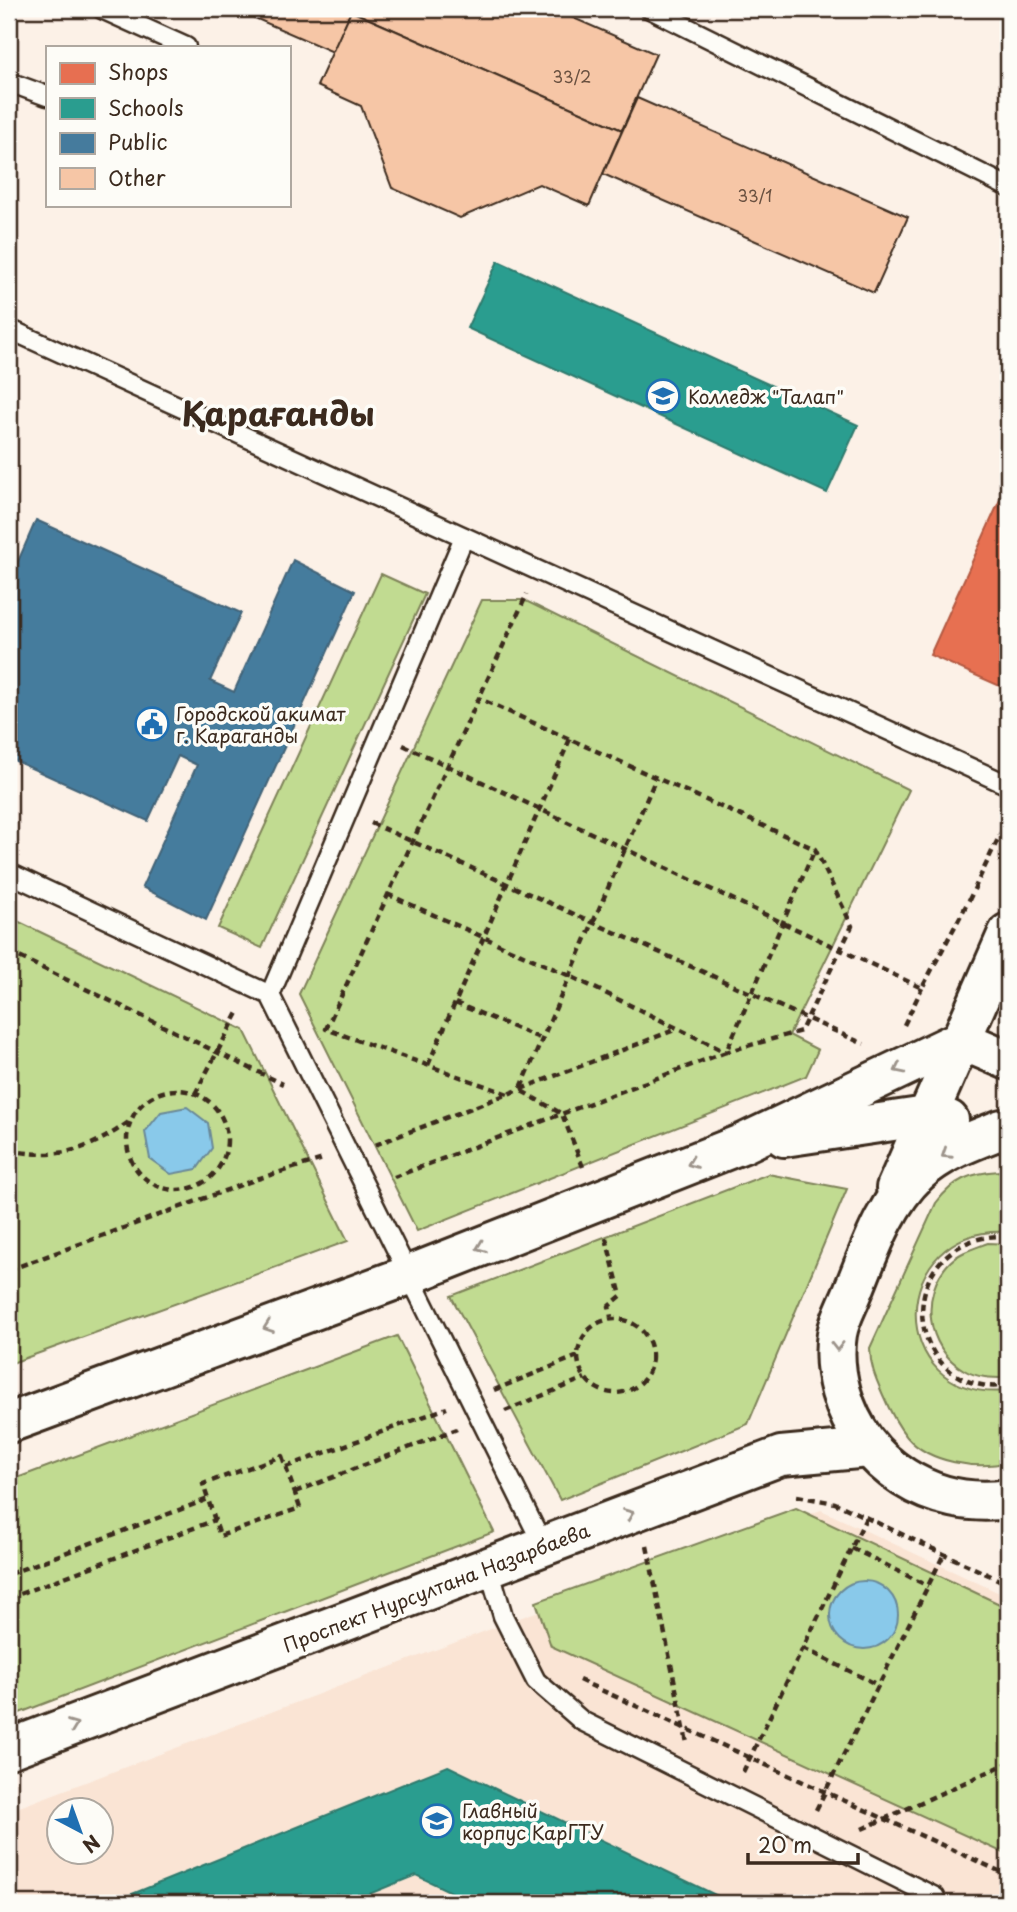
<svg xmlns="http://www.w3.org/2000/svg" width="1017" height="1912" viewBox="0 0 1017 1912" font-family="'Playpen Sans',sans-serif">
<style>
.built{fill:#fae4d4;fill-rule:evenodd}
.green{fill:#c1db91;stroke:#7e8258;stroke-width:2}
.water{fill:#89c9ea;stroke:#6a8998;stroke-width:2}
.shops{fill:#e76f51;stroke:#b35a42;stroke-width:2}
.schools{fill:#2a9d8f;stroke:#2f7a6d;stroke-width:2}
.public{fill:#457b9d;stroke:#426377;stroke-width:2}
.building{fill:#f6c6a6;stroke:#3b2a1e;stroke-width:2}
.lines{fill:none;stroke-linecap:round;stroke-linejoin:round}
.service-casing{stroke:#3b2a1e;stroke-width:23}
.secondary-casing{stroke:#3b2a1e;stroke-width:44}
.path{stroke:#3b2a1e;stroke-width:4.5;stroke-dasharray:7 5;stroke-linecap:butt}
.service{stroke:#fdfcf7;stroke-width:18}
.secondary{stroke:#fdfcf7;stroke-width:38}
.oneway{stroke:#9c938a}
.labels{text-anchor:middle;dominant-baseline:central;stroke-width:7;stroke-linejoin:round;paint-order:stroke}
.number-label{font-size:16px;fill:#6a5140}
.poi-label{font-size:19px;fill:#3b2a1e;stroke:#fdfcf7;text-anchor:start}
.street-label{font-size:19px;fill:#3b2a1e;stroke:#fdfcf7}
.town-label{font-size:33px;font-weight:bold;fill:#3b2a1e;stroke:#fdfcf7}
</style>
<rect width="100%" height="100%" fill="#fcf1e7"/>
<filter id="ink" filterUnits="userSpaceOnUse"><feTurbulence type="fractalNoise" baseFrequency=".0143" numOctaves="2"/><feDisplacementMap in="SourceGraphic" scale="14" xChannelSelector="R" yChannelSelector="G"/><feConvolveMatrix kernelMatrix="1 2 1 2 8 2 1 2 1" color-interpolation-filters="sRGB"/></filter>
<g filter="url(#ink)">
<!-- built -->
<path class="built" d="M 821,1510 L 1008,1597 L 1008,1903 L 9,1903 L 9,1811 L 525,1616 ZM 60,1811 L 102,1811 L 102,1853 L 60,1853 Z"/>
<!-- green -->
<g class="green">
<path d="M 381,574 L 425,594 L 262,948 L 218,928 Z"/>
<path d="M 482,600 L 524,600 L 909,790 L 789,1035 L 818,1050 L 806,1076 L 417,1231 L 299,994 Z"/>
<path d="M 9,917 L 244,1030 L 348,1241 L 9,1364 Z"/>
<path d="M 1000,1171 L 1008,1172 L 1008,1232 C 887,1224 883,1403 1008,1391 L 1008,1462 C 977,1470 929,1463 907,1437 C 897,1425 889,1409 883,1395 C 876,1379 870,1366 870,1348 L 936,1203 C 954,1179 970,1173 1000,1171 Z"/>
<path d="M 768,1174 L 847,1189 L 748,1424 L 560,1500 L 451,1296 Z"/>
<path d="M 988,1243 L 1008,1244 L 1007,1378 C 992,1378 977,1378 964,1370 C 926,1348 919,1294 950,1262 C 960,1252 975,1248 988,1243 Z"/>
<path d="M 397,1336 L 494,1532 L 9,1717 L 9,1481 Z"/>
<path d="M 796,1508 L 1008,1608 L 1008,1855 L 551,1646 L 536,1602 Z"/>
</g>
<!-- water -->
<g class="water">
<path d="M 187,1107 L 208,1123 L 212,1148 L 197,1169 L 171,1174 L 150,1159 L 145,1132 L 161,1112 Z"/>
<circle cx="864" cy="1615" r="34"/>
</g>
<!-- shops -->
<path class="shops" d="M 1008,482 L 1008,673 L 1002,687 L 930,655 Z"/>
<!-- schools -->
<g class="schools">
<path d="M 498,261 L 858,425 L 827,493 L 467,328 Z"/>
<path d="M 448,1766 L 732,1903 L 474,1903 L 416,1875 L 347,1903 L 110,1903 Z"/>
</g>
<!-- public -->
<path class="public" d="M 36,520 L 241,613 L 210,681 L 234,692 L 293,560 L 355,591 L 206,920 L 142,887 L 197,765 L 178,756 L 148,821 L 9,758 L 9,582 Z"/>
<!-- building -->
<g class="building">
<path d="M 234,9 L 352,9 L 333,52 Z"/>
<path d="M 352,9 L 553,9 L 656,54 L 622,130 L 351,11 Z"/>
<path d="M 351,11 L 622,130 L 589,206 L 539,184 L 460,218 L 392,188 L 361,106 L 317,86 Z"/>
<path d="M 637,98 L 908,217 L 874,293 L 603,174 Z"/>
</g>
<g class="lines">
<defs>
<g id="service">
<path d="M 102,9 L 186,47"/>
<path d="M 650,9 L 1008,187"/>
<path d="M 9,82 L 47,96"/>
<path d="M 9,329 L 1008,785"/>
<path d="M 9,873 L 270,995 L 544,1547"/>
<path d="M 270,995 L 464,537"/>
<path d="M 489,1568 L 503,1616 L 536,1681 L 582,1721 L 935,1897"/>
</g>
<g id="secondary">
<path d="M 1008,1131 L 1002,1129 C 972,1141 942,1151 918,1173 C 884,1205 869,1253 852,1294 C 847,1306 839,1321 837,1334 C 834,1352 836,1374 841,1392 C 862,1466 932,1510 1008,1499"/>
<path d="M 784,1137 L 927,1116 L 949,1120"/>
<path d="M 896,1188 L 1008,933"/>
<path d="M 9,1423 L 409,1275 L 744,1143 L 961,1040 L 1008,1060"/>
<path d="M 9,1749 L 781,1456 L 869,1448"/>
</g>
</defs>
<!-- service casing -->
<use href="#service" class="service-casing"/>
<!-- secondary casing -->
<use href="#secondary" class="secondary-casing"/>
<!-- path -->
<g class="path">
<path d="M 403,745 L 922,988 L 969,900 L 1008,818"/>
<path d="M 371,823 L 864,1044"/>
<path d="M 387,894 L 570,976 L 726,1052 L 801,1031 L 852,926 L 815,849 L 478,698"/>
<path d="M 9,952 L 283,1084"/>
<path d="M 455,1003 L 542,1039"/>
<path d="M 904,1025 L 922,988"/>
<path d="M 428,1065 L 570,739"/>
<circle cx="177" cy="1140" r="50"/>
<path d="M 195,1094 L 239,1011"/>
<path d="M 508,1094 L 326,1029 L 527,594"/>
<path d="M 375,1145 L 677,1029"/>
<path d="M 9,1150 C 58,1160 89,1151 130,1121"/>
<path d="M 583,1167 L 562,1114 L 520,1090 L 656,778"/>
<path d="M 394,1177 L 726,1052 L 815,849"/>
<path d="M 1008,1236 C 900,1232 895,1373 987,1386 C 993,1387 1001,1386 1008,1386"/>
<path d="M 606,1238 L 621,1296 L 609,1306 L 611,1317"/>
<path d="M 9,1270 L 257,1179 L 323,1159"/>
<circle cx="615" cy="1356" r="37"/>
<path d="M 494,1390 L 578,1356"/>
<path d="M 505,1411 L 585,1378"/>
<path d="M 282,1456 L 300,1508 L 220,1536 L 203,1484 Z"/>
<path d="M 286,1467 L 447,1408"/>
<path d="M 295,1492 L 457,1429"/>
<path d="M 797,1496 L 835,1503 L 1008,1584"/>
<path d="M 647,1546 L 687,1743"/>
<path d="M 852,1548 L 928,1586"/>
<path d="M 9,1574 L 208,1499"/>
<path d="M 9,1598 L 215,1520"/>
<path d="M 803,1648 L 878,1685"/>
<path d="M 579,1680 L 1008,1875"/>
<path d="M 743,1772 L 866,1518"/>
<path d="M 816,1810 L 944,1554"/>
<path d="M 862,1829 L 1008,1763"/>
</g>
<!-- service -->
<use href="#service" class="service"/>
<!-- secondary -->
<use href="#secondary" class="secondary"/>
</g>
<!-- one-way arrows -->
<defs><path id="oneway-chevron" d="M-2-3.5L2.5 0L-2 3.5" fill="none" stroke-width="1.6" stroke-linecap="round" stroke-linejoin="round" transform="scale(1.75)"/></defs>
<g class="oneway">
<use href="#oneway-chevron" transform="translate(899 1069) rotate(154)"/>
<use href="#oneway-chevron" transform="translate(946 1154) rotate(147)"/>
<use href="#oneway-chevron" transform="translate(692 1163) rotate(159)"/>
<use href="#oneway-chevron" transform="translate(481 1247) rotate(159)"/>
<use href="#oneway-chevron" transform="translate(268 1327) rotate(160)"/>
<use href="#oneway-chevron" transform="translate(837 1346) rotate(90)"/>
<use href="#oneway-chevron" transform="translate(629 1514) rotate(-21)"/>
<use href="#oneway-chevron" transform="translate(73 1725) rotate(-21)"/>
</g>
</g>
<!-- icons -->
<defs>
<symbol id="university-ring" viewBox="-11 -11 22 22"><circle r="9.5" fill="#fdfcf7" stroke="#1f6fb2" stroke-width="1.5"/><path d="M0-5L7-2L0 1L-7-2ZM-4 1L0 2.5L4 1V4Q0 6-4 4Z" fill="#1f6fb2"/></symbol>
<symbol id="civic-ring" viewBox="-11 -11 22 22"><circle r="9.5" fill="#fdfcf7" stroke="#1f6fb2" stroke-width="1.5"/><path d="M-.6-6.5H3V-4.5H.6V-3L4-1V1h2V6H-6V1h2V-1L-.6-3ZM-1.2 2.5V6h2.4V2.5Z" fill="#1f6fb2"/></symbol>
</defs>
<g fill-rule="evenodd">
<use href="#university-ring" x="644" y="377" width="38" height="38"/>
<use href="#civic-ring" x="133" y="705" width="38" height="38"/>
<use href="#university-ring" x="418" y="1802" width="38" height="38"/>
</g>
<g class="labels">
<!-- number labels -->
<g class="number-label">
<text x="572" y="76">33/2</text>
<text x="755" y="195">33/1</text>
</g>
<!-- poi labels -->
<g class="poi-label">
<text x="688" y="396">Колледж "Талап"</text>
<text x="176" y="713">Городской акимат<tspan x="176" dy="22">г. Караганды</tspan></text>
<text x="462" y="1810">Главный<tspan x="462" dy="22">корпус КарГТУ</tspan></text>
</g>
<!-- street labels -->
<g class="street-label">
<text transform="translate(436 1587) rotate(-21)">Проспект Нурсултана Назарбаева</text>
</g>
<!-- town labels -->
<g class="town-label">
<text x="278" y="412">Қарағанды</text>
</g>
</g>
<!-- margin -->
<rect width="1017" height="1912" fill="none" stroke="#fdfcf7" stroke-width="35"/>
<rect x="18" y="18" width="982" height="1877" fill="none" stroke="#3b2a1e" stroke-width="2.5" filter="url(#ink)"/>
<!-- legend -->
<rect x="46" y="46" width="245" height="161" fill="#fdfcf7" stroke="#afa8a0" stroke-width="2"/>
<rect x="60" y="63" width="35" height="21" fill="#e76f51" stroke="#afa8a0" stroke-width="2"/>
<text x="108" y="80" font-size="21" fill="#3b2a1e">Shops</text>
<rect x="60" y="98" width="35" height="21" fill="#2a9d8f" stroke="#afa8a0" stroke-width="2"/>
<text x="108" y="116" font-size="21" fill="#3b2a1e">Schools</text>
<rect x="60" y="133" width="35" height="21" fill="#457b9d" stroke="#afa8a0" stroke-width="2"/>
<text x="108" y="150" font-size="21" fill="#3b2a1e">Public</text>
<rect x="60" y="168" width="35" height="21" fill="#f6c6a6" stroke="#afa8a0" stroke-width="2"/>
<text x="108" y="186" font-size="21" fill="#3b2a1e">Other</text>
<!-- north arrow -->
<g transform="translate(80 1831) rotate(139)"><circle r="33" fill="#fdfcf7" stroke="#afa8a0" stroke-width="2"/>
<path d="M0-5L12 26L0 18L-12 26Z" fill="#1f6fb2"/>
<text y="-10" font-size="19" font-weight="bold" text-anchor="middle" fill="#3b2a1e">N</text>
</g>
<!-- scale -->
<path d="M748 1853v10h110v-10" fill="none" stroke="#3b2a1e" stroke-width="3.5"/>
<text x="758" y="1853" font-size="21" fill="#3b2a1e" stroke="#fdfcf7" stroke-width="5" paint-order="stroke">20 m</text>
</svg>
